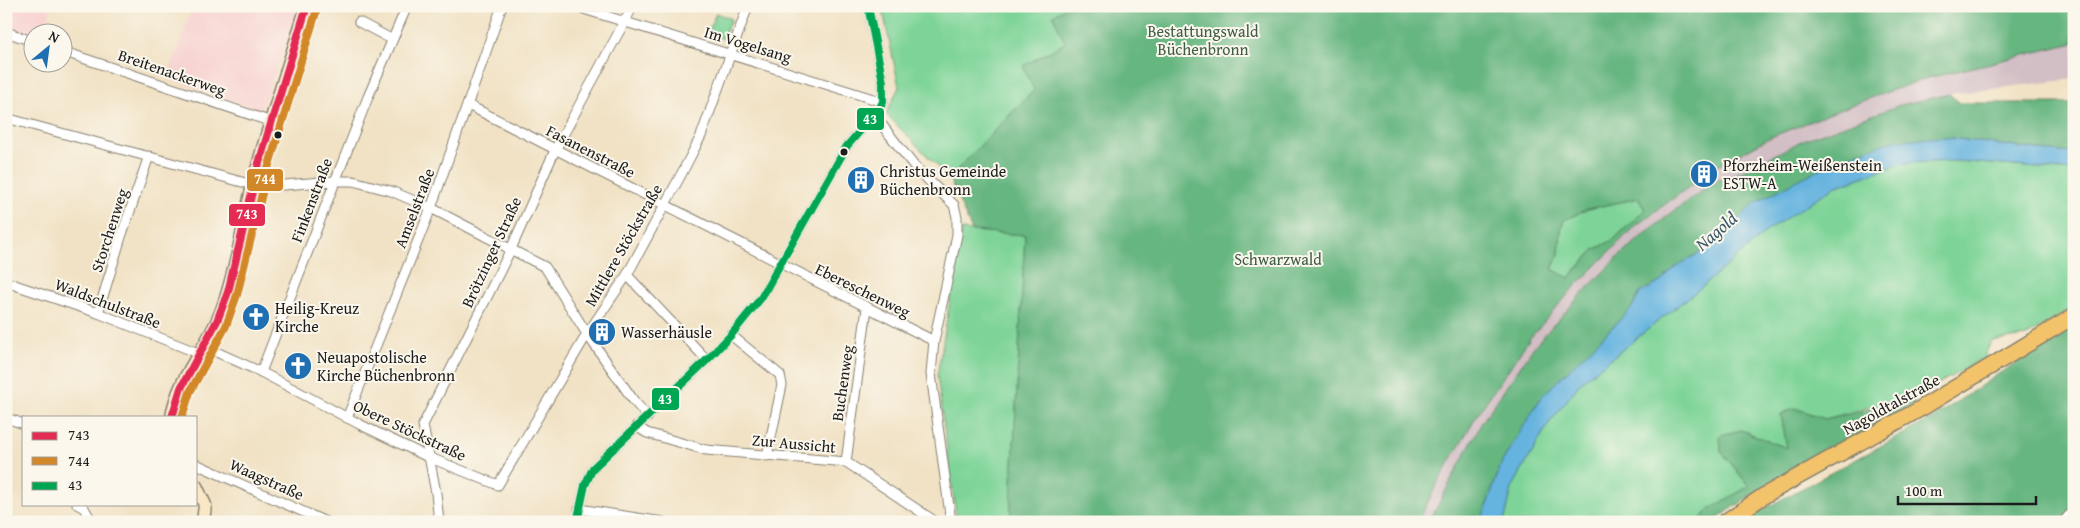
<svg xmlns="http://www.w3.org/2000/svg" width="2080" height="528" viewBox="0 0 2080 528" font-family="'Gentium Book Plus',serif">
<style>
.built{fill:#f7d0cf}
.industrial{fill:#d2bec5}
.green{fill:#7ed498;stroke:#4d785a}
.forest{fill:#66b680;stroke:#41694e;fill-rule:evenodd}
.water{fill:#65b3df;stroke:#40687e}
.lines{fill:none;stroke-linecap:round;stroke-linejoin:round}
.street-casing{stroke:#867f70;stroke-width:11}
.secondary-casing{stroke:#867f70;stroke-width:15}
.primary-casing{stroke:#867f70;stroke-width:18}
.street{stroke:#fff;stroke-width:9}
.secondary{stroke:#fae7c3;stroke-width:12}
.primary{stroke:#f2c36a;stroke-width:15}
.bus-1-casing{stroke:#fbf7ec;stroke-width:11}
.bus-2-casing{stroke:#fbf7ec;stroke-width:11}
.bus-3-casing{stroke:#fbf7ec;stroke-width:11}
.bus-1{stroke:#e42c52;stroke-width:8}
.bus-2{stroke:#d28828;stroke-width:8}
.bus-3{stroke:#00a651;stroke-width:8}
.bus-dot{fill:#1c1c1c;stroke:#fbf7ec;stroke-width:2}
.labels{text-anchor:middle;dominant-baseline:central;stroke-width:4;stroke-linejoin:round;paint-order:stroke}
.park-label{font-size:16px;fill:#3e5c47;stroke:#fbf7ec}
.street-label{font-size:16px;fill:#1c1c1c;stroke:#fbf7ec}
.poi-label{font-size:16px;fill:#1c1c1c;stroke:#fbf7ec;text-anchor:start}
.water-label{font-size:18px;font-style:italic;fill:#39586a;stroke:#fbf7ec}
.line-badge{stroke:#fbf7ec;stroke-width:2}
.badge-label{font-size:14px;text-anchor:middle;font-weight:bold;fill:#fff}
</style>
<rect width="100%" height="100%" fill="#fbf7ec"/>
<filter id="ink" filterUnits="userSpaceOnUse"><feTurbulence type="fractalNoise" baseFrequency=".02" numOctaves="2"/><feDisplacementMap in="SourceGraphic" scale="10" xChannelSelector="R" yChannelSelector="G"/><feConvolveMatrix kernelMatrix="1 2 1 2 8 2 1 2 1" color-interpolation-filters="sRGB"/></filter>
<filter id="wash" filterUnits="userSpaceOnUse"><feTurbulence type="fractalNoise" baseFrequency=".0096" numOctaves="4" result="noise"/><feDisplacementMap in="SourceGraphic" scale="20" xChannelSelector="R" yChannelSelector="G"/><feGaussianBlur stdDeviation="1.12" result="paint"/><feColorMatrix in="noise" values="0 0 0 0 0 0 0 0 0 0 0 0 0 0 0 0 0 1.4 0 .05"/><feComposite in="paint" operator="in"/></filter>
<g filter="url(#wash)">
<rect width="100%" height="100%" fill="#f1e2c5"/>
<!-- built -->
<g class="built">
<path d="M 6,6 L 52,6 L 44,32 L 32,32 L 32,34 L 6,26 Z"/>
<path d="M 193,6 L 299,6 L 261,111 L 167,78 Z"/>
</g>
<!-- industrial -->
<path class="industrial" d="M 2074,43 L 2074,79 L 1949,94 L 1900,105 L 1801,141 L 1746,170 L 1718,180 L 1678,208 L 1615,260 L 1536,344 L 1482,422 L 1429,522 L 1418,522 L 1437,484 L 1477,415 L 1530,338 L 1571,291 L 1634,227 L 1682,192 L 1718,166 L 1771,137 L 1854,104 L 1924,79 Z"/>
<!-- green -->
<g class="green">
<path d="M 882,6 L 1071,6 L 1065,43 L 1034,90 L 949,178 L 886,114 L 899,87 Z"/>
<path d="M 716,13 L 731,19 L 723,39 L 708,32 Z"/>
<path d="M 1956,161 L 2074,171 L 2074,307 L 2027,336 L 1991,341 L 1984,358 L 1920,394 L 1825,419 L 1795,408 L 1781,414 L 1787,448 L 1741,430 L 1721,451 L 1749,486 L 1709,510 L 1698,522 L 1504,522 L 1512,488 L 1547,426 L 1581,382 L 1703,286 L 1768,230 L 1834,187 L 1902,163 Z"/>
<path d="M 1639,198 L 1645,210 L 1613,240 L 1594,250 L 1568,278 L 1552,269 L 1559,254 L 1561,228 L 1564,220 L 1588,209 Z"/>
<path d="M 962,230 L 1025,235 L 1010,522 L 957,522 L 937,376 Z"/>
</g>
<!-- forest -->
<g class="forest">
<path d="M 1068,6 L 2074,6 L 2074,43 L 1924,79 L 1854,104 L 1771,137 L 1718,166 L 1682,192 L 1634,227 L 1571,291 L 1530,338 L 1477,415 L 1437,484 L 1418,522 L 1010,522 L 1025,235 L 972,231 L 949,178 L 1034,90 L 1023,66 L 1065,43 L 1053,15 ZM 1639,198 L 1645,210 L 1613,240 L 1594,250 L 1569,278 L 1552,269 L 1559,254 L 1561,228 L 1564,220 L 1588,209 Z"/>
<path d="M 1949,94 L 1960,103 L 2074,103 L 2074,153 L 2037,150 L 1944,137 L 1755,203 L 1714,244 L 1677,266 L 1660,282 L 1640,293 L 1631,309 L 1542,396 L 1502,462 L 1483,516 L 1484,522 L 1429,522 L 1482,422 L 1536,344 L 1578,298 L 1615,260 L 1645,234 L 1678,208 L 1718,180 L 1746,170 L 1801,141 L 1900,105 Z"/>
<path d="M 2074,323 L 2074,522 L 1744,522 L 1758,512 L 1933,418 Z"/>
<path d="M 1914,400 L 1915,404 L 1864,431 L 1737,505 L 1713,522 L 1698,522 L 1709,510 L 1749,486 L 1721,451 L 1720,435 L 1741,430 L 1787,448 L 1781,414 L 1795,408 L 1825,419 Z"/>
</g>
<!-- water -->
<path class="water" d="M 1944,137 L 2037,150 L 2074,153 L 2074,171 L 1956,161 L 1902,163 L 1834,187 L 1768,230 L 1703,286 L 1581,382 L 1547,426 L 1512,488 L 1504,522 L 1484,522 L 1483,516 L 1502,462 L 1542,396 L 1631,309 L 1640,293 L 1660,282 L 1677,266 L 1714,244 L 1755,203 L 1794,182 L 1845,157 L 1895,140 Z"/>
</g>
<g filter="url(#ink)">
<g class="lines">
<defs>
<g id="street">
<path d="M 574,6 L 883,102"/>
<path d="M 359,22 L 391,39"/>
<path d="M 6,32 L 32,41"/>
<path d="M 62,51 L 272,122"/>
<path d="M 468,105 L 934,341"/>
<path d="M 874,115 L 915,167 L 954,205 L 957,217 L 957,235 L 934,341 L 931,374 L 951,522"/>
<path d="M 6,118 L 253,185 L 284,185 L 334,181 L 353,181 L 391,191 L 431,208 L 545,267 L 587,334 L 634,401 L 648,417"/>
<path d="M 627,275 L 707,360"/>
<path d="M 6,282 L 98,313 L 198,353"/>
<path d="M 98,313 L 121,237 L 149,156"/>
<path d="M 731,335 L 780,375 L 782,385 L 767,456"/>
<path d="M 203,346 L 261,372 L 361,425 L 428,457 L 498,485 L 587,334 L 627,275 L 683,171 L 701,136 L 748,6"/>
<path d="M 261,372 L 368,97 L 407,6"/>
<path d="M 6,418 L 24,424"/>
<path d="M 347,418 L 431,208 L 502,6"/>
<path d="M 636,426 L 647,433 L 706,450 L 846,462 L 936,522"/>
<path d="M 846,462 L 867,308"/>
<path d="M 196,464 L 326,522"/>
<path d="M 77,504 L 84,508 L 92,522"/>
<path d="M 579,509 L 663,522"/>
<path d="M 439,522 L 436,493 L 423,425 L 511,249 L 555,150 L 633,6"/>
<path d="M 577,522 L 585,485 L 593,468 L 707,360 L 731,335 L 761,298 L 847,146 L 879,109 L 883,102 L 883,82 L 868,6"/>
<path d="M 2063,522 L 2074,510"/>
</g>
<g id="secondary">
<path d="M 172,417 C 178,375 210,346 223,307 C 237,268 243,226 253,185 C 268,125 289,66 307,6"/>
<path d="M 196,486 L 205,505 L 203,522"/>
</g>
<path id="primary" d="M 1725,522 L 1765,495 L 1920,409 L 2074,316"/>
</defs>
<!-- street casing -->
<use href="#street" class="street-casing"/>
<!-- secondary casing -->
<use href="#secondary" class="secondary-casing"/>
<!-- primary casing -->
<use href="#primary" class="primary-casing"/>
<!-- street -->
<use href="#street" class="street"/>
<!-- secondary -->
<use href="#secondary" class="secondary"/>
<!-- primary -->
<use href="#primary" class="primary"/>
<defs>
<path id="bus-1" d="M 172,417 L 181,388 L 217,321 L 228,292 L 259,163 L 307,6"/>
<path id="bus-2" d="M 182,417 L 190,392 L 226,326 L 237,295 L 269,165 L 317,9"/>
<path id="bus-3" d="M 577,522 L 585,485 L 593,468 L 707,360 L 731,335 L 761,298 L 847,146 L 879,109 L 883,102 L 883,82 L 868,6"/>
</defs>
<!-- bus-1 casing -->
<use href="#bus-1" class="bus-1-casing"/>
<!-- bus-2 casing -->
<use href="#bus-2" class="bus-2-casing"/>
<!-- bus-3 casing -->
<use href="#bus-3" class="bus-3-casing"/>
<!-- bus-1 -->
<use href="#bus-1" class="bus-1"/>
<!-- bus-2 -->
<use href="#bus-2" class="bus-2"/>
<!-- bus-3 -->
<use href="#bus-3" class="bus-3"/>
</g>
</g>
<!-- icons -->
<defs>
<symbol id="building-disc" viewBox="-11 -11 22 22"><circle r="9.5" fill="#1f6fb2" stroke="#fbf7ec"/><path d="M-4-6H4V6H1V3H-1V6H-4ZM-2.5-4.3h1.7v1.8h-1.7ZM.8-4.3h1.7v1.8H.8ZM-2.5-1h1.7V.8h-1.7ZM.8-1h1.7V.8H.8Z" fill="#fff"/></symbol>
<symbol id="church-disc" viewBox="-11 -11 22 22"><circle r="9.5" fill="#1f6fb2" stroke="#fbf7ec"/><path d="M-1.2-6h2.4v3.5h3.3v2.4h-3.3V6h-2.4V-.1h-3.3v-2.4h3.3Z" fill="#fff"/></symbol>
</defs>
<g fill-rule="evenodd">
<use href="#building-disc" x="1688" y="158" width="32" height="32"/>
<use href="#building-disc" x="845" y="164" width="32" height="32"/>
<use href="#church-disc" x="240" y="301" width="32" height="32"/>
<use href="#building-disc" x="586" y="316" width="32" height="32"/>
<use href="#church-disc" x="282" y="350" width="32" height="32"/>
</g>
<!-- markers -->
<g class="bus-dot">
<circle cx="278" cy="135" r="4.5"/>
<circle cx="844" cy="152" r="4.5"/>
</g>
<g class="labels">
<!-- park labels -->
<g class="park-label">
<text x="1203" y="31">Bestattungswald<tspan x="1203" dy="18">Büchenbronn</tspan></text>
<text x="1278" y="259">Schwarzwald</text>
</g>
<!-- street labels -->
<g class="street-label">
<text transform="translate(748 44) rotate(17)">Im Vogelsang</text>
<text transform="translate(172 72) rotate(19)">Breitenackerweg</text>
<text transform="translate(591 151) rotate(27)">Fasanenstraße</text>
<text transform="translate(311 200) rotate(-69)">Finkenstraße</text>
<text transform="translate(414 208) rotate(-69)">Amselstraße</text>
<text transform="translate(109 230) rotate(-72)">Storchenweg</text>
<text transform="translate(623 245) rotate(-60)">Mittlere Stöckstraße</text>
<text transform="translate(491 252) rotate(-65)">Brötzinger Straße</text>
<text transform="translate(863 290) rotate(26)">Ebereschenweg</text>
<text transform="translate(108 303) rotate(21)">Waldschulstraße</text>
<text transform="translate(842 383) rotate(-82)">Buchenweg</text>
<text transform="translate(1891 404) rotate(-29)">Nagoldtalstraße</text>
<text transform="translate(410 430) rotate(25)">Obere Stöckstraße</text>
<text transform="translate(794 443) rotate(5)">Zur Aussicht</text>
<text transform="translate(267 479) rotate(24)">Waagstraße</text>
</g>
<!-- poi labels -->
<g class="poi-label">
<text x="1723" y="165">Pforzheim-Weißenstein<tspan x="1723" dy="18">ESTW-A</tspan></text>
<text x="880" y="171">Christus Gemeinde<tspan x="880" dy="18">Büchenbronn</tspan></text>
<text x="275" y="308">Heilig-Kreuz<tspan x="275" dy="18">Kirche</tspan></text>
<text x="621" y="332">Wasserhäusle</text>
<text x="317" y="357">Neuapostolische<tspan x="317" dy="18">Kirche Büchenbronn</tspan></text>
</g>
<!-- water labels -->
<g class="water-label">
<text transform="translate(1716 231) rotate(-41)">Nagold</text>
</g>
</g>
<g class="line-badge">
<rect x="856" y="107" width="29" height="24" rx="5" fill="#00a651"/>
<rect x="246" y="168" width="38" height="24" rx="5" fill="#d28828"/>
<rect x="228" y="203" width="38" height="24" rx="5" fill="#e42c52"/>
<rect x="651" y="387" width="29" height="24" rx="5" fill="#00a651"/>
</g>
<g class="badge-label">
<text x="870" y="124">43</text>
<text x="265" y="184">744</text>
<text x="247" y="219">743</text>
<text x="665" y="404">43</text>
</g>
<!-- margin -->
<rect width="2080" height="528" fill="none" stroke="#fbf7ec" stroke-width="25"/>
<!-- legend -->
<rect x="22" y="416" width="175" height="90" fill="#fbf7ec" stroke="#a29f99"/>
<rect x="32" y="432" width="25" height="8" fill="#e42c52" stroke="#a29f99"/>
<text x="68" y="440" font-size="15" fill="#1c1c1c">743</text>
<rect x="32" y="457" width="25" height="8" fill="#d28828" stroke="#a29f99"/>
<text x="68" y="466" font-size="15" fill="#1c1c1c">744</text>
<rect x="32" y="482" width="25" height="8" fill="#00a651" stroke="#a29f99"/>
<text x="68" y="490" font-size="15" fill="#1c1c1c">43</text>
<!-- north arrow -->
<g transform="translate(48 48) rotate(29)"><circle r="24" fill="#fbf7ec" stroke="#a29f99"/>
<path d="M0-4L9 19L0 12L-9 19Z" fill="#1f6fb2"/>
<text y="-8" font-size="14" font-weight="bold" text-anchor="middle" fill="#1c1c1c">N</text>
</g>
<!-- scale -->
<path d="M1898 496v8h138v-8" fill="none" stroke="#1c1c1c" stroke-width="2.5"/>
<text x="1905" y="496" font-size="15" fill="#1c1c1c" stroke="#fbf7ec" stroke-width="4" paint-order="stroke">100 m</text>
</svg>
